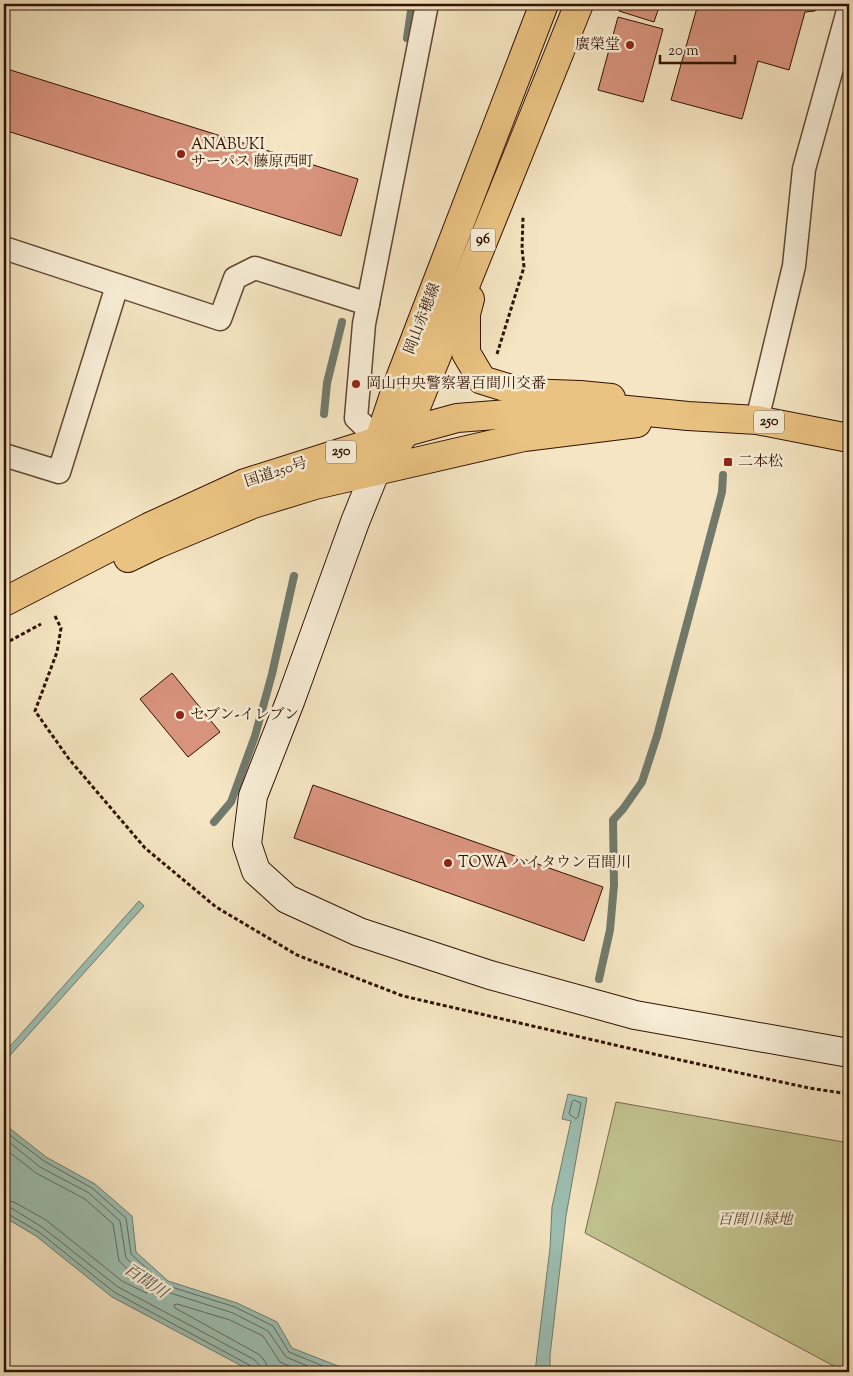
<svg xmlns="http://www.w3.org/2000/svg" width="853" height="1376" viewBox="0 0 853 1376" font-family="'Sorts Mill Goudy','Noto Serif JP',serif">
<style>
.green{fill:#c1c38f;stroke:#796a49}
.water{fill:#9cbfb2;stroke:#717a6c}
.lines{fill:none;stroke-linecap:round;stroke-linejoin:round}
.shore{stroke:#66685a;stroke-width:1}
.stream{stroke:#717a6c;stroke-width:8}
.building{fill:#d8937d;stroke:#311203}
.street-casing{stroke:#624733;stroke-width:25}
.secondary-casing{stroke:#311203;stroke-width:30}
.primary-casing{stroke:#311203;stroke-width:30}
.highway-casing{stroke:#311203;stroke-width:30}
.path{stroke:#311203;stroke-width:3;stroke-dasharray:4 2.5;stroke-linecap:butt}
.street{stroke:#f8eed7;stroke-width:22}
.secondary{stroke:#f8eed7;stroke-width:28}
.primary{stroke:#eac281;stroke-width:28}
.highway{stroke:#eac281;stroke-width:28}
.poi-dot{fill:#8f2418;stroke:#f8eed7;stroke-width:2}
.labels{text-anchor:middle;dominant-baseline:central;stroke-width:5;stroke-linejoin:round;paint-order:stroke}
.shield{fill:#f8eed7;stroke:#6d5443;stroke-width:1}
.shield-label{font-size:14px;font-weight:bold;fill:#311203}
.poi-label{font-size:15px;fill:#311203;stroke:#f8eed7;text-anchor:start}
.street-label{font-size:15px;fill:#311203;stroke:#f8eed7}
.park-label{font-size:15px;font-style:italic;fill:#635034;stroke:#f8eed7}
.water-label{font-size:16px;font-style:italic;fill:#564f40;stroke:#f8eed7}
</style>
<rect width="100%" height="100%" fill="#f5e5c2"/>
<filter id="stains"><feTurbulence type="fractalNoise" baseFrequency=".004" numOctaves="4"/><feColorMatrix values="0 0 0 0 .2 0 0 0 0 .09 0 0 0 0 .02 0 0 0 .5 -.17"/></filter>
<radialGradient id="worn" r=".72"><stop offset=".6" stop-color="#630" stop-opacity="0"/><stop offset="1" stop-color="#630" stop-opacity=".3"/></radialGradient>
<!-- green -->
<path class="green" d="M 616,1102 L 849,1143 L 849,1372 L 845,1372 L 585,1233 Z"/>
<!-- water -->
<g class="water">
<path d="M 139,901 L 144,906 L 4,1062 L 4,1053 Z"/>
<path d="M 568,1094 L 587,1098 L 566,1216 L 550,1356 L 550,1372 L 535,1372 L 550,1248 L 552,1207 L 571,1121 L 562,1119 Z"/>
<path d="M 4,1127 L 8,1127 L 46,1157 L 95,1184 L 132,1216 L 136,1252 L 168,1281 L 237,1303 L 277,1322 L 292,1348 L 338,1366 L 376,1372 L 253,1372 L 112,1297 L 36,1236 L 4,1217 Z"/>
</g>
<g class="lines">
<!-- shore -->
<g class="shore">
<path d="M 574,1100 L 581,1103 L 578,1117 L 576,1119 L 569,1114 L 572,1102 Z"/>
<path d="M 4,1132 L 7,1133 L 44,1161 L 92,1188 L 126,1218 L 131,1254 L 165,1285 L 235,1307 L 273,1326 L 289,1352 L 335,1371 L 343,1372"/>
<path d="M 4,1138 L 40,1167 L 89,1193 L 120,1221 L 126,1258 L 161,1290 L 233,1313 L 268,1331 L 286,1357 L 322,1372"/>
<path d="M 4,1148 L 36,1173 L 85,1199 L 113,1224 L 119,1261 L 149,1289 L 149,1292 L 146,1293 L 122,1281 L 46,1220 L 14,1202 L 4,1200"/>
<path d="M 4,1207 L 11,1208 L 42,1227 L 118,1287 L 255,1360 L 260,1366 L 261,1372"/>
<path d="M 4,1213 L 8,1214 L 39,1232 L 114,1292 L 251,1366 L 254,1372"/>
<path d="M 268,1372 L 266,1363 L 260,1355 L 175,1308 L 174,1305 L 177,1304 L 230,1320 L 263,1336 L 280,1362 L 303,1372"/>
</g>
<!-- stream -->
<g class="stream">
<path d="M 407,38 L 412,4"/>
<path d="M 324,414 L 327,383 L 342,322"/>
<path d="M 214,822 L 231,802 L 255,736 L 272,674 L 294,576"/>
<path d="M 599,979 L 610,930 L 614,885 L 613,820 L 623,809 L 642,782 L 657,736 L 722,492 L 723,475"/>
</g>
</g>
<!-- building -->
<g class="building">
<path d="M 622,4 L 660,4 L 654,22 L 619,11 Z"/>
<path d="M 698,4 L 817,4 L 815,11 L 805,12 L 789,70 L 758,61 L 742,119 L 671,100 Z"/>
<path d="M 618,17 L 663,29 L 643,102 L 598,90 Z"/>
<path d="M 4,68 L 358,179 L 341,236 L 4,130 Z"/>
<path d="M 172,673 L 220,732 L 188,757 L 140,699 Z"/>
<path d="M 313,785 L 603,887 L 584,941 L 294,838 Z"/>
</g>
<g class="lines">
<defs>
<g id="street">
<path d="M 4,248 L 220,319 L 235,278 L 255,268 L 368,304"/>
<path d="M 757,420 L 794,266 L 804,169 L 849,7"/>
<path d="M 379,440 L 356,418 L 364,324 L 427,4"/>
<path d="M 4,455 L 59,472 L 117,286"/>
</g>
<path id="secondary" d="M 376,470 L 355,522 L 291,699 L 253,796 L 247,844 L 256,871 L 287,899 L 359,932 L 490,975 L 635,1015 L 849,1053"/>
<g id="primary">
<path d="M 470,299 L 466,314 L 466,353 L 482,380 L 524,393 L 580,395 L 611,398"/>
<path d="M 377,461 L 379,440 L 396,389 L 544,4"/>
<path d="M 376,470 L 406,432 L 579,4"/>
</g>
<g id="highway">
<path d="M 128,558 L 157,544 L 253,504 L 315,485 L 524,437 L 637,423"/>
<path d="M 4,602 L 149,527 L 245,483 L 406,432 L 457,418 L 597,407 L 688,416 L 757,420 L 849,438"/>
</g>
</defs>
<!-- street casing -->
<use href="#street" class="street-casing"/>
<!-- secondary casing -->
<use href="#secondary" class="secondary-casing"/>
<!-- primary casing -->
<use href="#primary" class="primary-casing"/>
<!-- highway casing -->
<use href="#highway" class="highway-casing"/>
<!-- path -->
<g class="path">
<path d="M 497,354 L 524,267 L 522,249 L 523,217"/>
<path d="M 55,616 L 61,628 L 57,652 L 35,711 L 69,759 L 145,848 L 216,907 L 297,955 L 403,996 L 671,1058 L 809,1088 L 849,1094"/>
<path d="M 4,644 L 41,624"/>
</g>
<!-- street -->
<use href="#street" class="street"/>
<!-- secondary -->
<use href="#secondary" class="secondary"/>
<!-- primary -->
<use href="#primary" class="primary"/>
<!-- highway -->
<use href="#highway" class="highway"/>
</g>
<!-- markers -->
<g class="poi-dot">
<circle cx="630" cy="45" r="5"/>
<circle cx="181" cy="154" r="5"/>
<circle cx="356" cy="384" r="5"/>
<rect x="723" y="457" width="10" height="10" rx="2.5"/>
<circle cx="180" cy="715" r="5"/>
<circle cx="448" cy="863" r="5"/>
</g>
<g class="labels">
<!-- shield labels -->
<g class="shield">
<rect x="470.5" y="228.5" width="25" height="23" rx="4"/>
<rect x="754" y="410.5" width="30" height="23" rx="4"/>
<rect x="326" y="440.5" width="30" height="23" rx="4"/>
</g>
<g class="shield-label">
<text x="483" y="240">96</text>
<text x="769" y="422">250</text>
<text x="341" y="452">250</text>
</g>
<!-- poi labels -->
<g class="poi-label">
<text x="620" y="45" text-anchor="end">廣榮堂</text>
<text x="191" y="145">ANABUKI<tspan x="191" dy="17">サーパス 藤原西町</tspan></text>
<text x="366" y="384">岡山中央警察署百間川交番</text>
<text x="738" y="462">二本松</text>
<text x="190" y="715">セブン-イレブン</text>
<text x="458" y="863">TOWA ハイタウン百間川</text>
</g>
<!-- street labels -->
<g class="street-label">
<text transform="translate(423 319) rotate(-69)">岡山赤穂線</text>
<text transform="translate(276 473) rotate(-18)">国道250号</text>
</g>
<!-- park labels -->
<g class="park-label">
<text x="755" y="1220">百間川緑地</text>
</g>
<!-- water labels -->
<g class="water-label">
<text transform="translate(145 1282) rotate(34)">百間川</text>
</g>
</g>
<!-- margin -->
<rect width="853" height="1376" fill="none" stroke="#f5e5c2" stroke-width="20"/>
<rect x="5" y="5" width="843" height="1366" fill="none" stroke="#311203" stroke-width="2.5"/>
<rect x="10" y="10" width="833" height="1356" fill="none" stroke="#311203"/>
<!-- scale -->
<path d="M660 55v8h75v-8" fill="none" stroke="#311203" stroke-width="2.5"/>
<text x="668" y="55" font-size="15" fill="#311203" stroke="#f8eed7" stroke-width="4" paint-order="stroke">20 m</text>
<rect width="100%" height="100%" filter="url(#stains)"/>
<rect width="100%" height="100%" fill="url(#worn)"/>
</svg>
